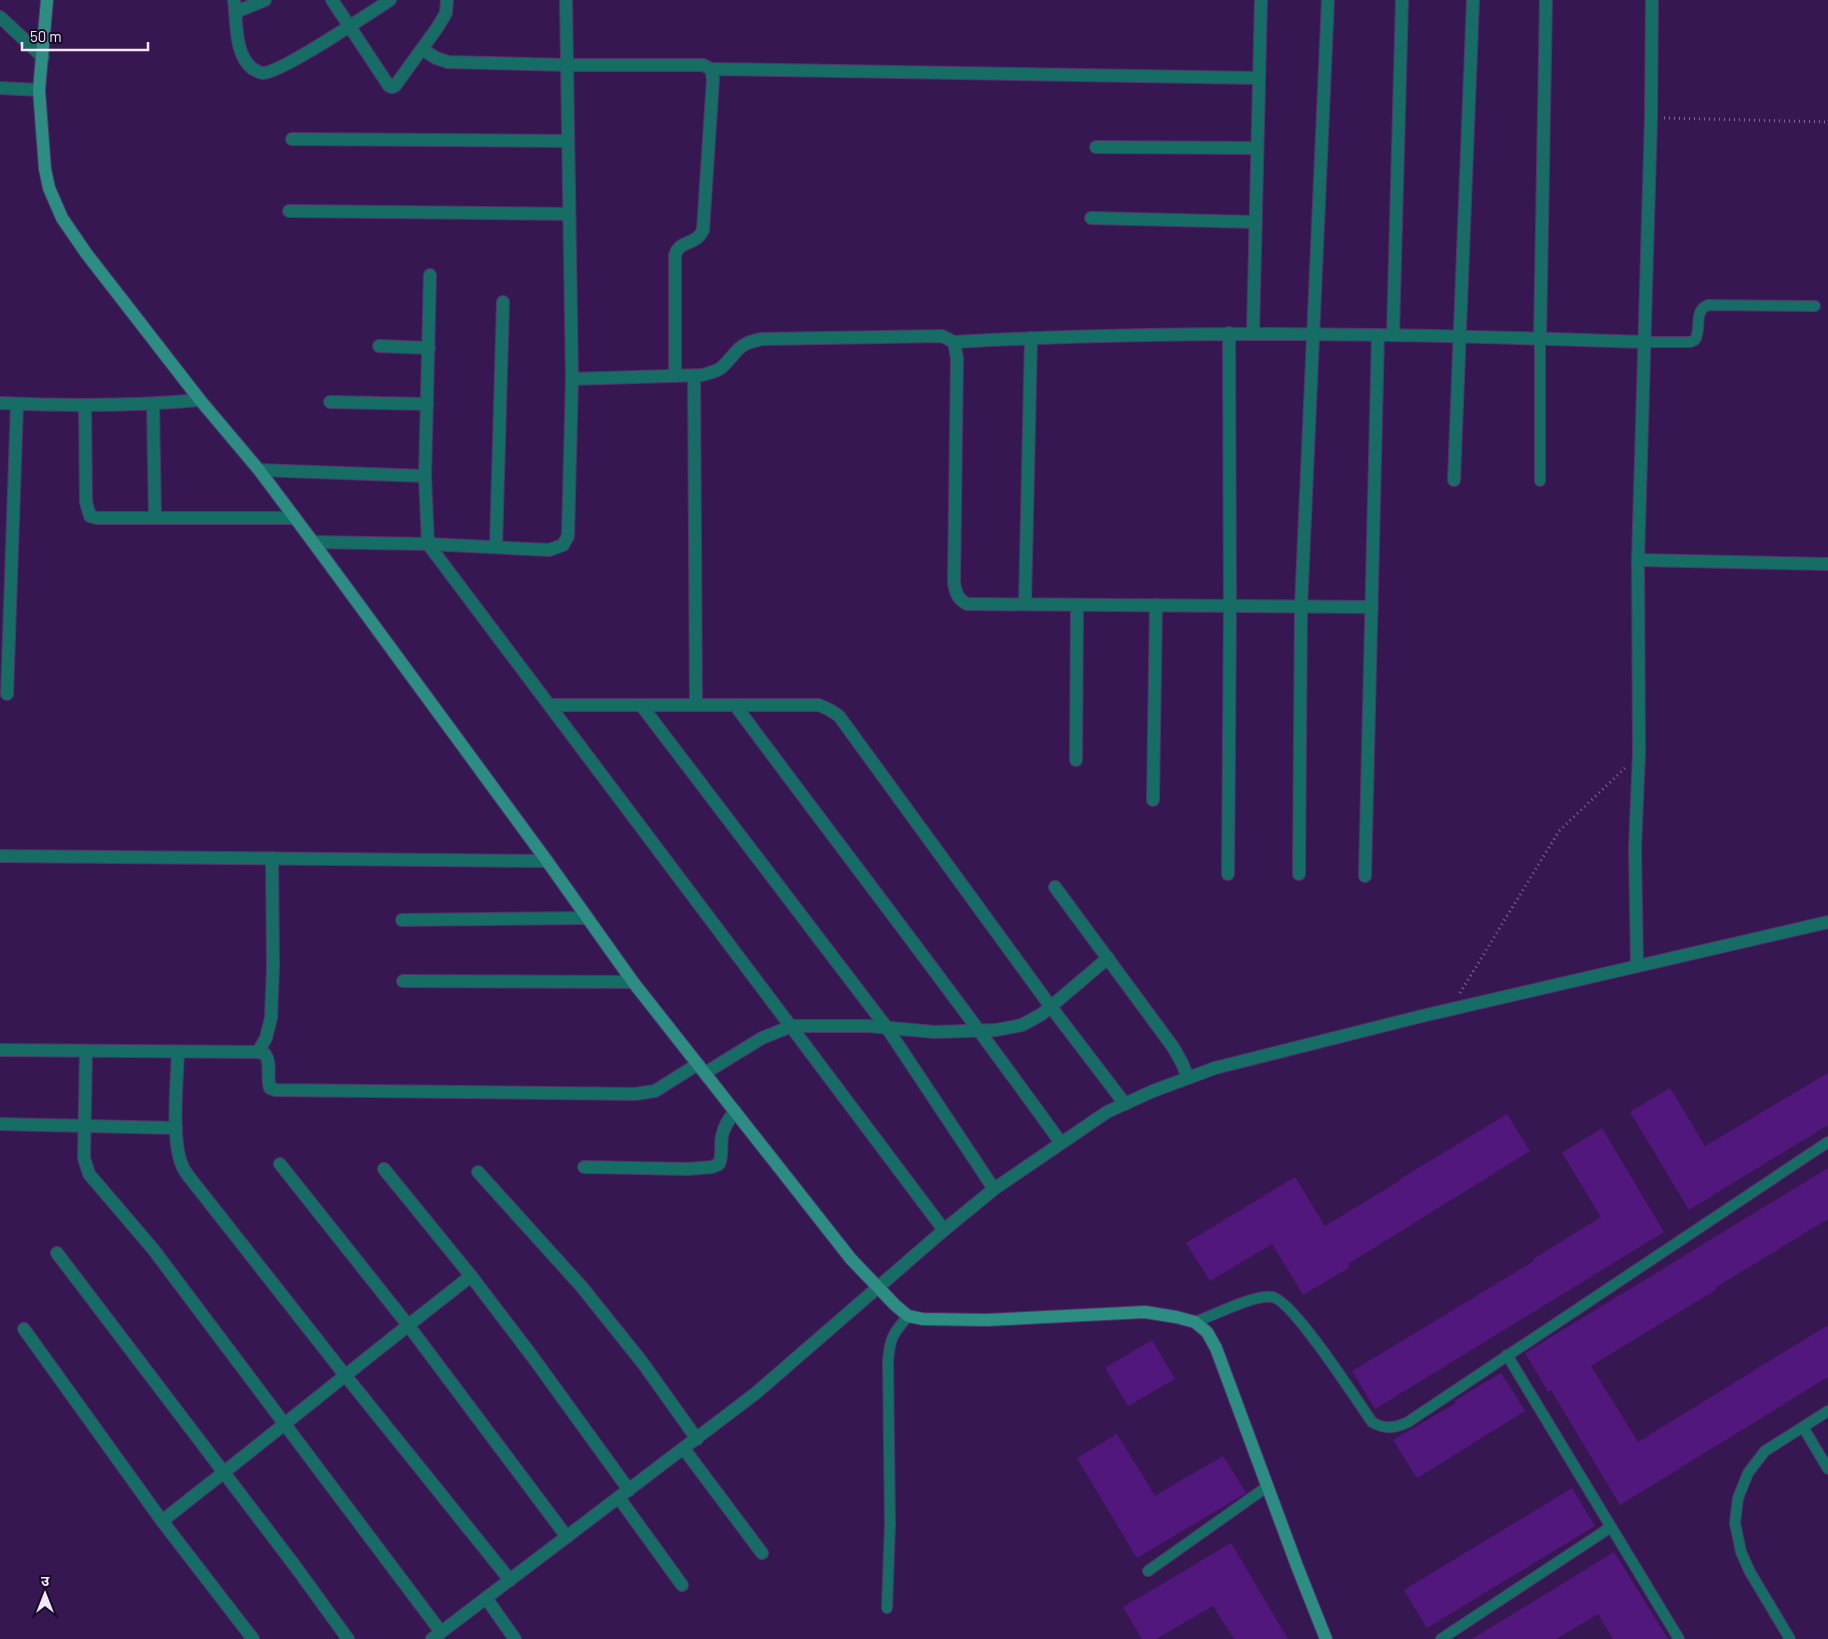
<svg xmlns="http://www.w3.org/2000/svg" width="1828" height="1639" viewBox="0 0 1828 1639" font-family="Barlow,'Noto Sans Devanagari',sans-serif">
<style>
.building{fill:#51177d}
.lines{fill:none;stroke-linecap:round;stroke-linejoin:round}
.lane-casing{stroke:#51346a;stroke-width:12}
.street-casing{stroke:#51346a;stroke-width:14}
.secondary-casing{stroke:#51346a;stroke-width:14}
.path{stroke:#816a96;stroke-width:3;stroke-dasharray:1 4;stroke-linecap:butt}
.lane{stroke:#156d65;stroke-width:10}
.street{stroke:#156d65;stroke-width:12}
.secondary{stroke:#2c8d83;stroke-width:12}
</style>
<rect width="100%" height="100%" fill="#371752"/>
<!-- building -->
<g class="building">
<path d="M 1828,1073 L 1828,1125 L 1689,1210 L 1630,1112 L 1670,1088 L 1705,1146 Z"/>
<path d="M 1507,1114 L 1530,1151 L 1348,1264 L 1350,1267 L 1303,1295 L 1272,1244 L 1210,1281 L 1186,1243 L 1295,1177 L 1325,1226 L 1401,1180 L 1400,1179 Z"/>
<path d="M 1602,1128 L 1664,1232 L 1375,1409 L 1352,1371 L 1534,1261 L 1533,1259 L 1601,1217 L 1562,1153 Z"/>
<path d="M 1828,1168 L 1828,1219 L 1716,1287 L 1717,1289 L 1591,1366 L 1638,1442 L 1828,1325 L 1828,1377 L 1620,1505 L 1551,1390 L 1548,1392 L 1525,1353 Z"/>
<path d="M 1152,1340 L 1175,1379 L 1128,1406 L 1105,1368 Z"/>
<path d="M 1501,1373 L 1525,1411 L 1417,1478 L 1393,1440 L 1456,1403 L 1454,1401 Z"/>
<path d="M 1117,1434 L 1155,1496 L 1223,1456 L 1246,1493 L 1137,1558 L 1077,1458 Z"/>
<path d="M 1572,1488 L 1595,1526 L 1427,1628 L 1404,1590 Z"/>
<path d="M 1231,1543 L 1288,1639 L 1234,1639 L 1213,1606 L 1156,1639 L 1142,1639 L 1123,1607 Z"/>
<path d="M 1614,1552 L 1668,1639 L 1613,1639 L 1598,1614 L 1556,1639 L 1472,1639 Z"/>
</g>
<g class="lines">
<defs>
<g id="lane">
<path d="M 1644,342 L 1690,342 L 1695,340 C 1702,328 1693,311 1708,305 L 1815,306"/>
<path d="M 1540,481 L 1540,338"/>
<path d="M 1195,1322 C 1215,1315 1252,1295 1272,1297 C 1292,1299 1358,1402 1372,1422 C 1385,1430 1395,1428 1408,1422 L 1828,1142"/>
<path d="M 1507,1355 L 1679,1639"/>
<path d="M 1803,1427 L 1828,1469"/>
<path d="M 1148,1571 L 1268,1486"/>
<path d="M 887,1608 L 890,1524 L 888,1361 C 890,1337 893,1334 908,1316"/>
<path d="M 1441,1639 L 1611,1527"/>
<path d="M 1790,1639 L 1750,1572 L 1741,1552 L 1735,1523 L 1738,1498 L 1748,1473 L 1765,1451 L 1828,1411"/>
</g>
<g id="street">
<path d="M 234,0 C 237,21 234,55 253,69 C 255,70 261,73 263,73 C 281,73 370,13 390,0"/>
<path d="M 332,0 L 389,86 L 392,87 L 395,86 L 437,28 L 446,13 L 447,0"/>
<path d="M 236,12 L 265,0"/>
<path d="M 0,17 L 43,57"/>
<path d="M 422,49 L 436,58 L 448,62 L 567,65 L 703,65 L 711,69 L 713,79 L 703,230 C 696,246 680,239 675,255 L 675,376"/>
<path d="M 711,69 L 1259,78"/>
<path d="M 0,88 L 39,90"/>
<path d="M 292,139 L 568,141"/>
<path d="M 1096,147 L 1257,148"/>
<path d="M 289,211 L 569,214"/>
<path d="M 1091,218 L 1256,222"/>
<path d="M 430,275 L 425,476 L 428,544 L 944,1230"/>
<path d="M 1253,333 L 1261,0"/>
<path d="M 1393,335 L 1402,0"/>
<path d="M 1540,338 L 1546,0"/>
<path d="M 954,342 C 1184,329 1414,334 1644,342"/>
<path d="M 379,346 L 429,348"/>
<path d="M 694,376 L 696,705"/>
<path d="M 572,379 L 702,375 C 708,373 716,372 721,368 C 738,353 735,344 762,339 L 942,336 L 954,342 L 957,358 L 954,583 C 956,594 958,599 967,604 L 1372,607"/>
<path d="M 330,402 L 427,404"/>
<path d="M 0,403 C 67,406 134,406 200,400"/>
<path d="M 153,404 L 155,518"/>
<path d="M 85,405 L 86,502 L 90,516 L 97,518 L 295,518"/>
<path d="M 259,470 L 425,476"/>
<path d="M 1454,480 L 1473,0"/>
<path d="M 313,542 L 428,544 L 549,550 L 563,545 L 568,536 L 572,379 L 566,0"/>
<path d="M 496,547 L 503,302"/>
<path d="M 1638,560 L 1828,564"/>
<path d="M 1025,604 L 1031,338"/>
<path d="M 7,694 L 17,404"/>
<path d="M 550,705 L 819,705 L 830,710 L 839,716 L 1051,1007 L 1125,1104"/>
<path d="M 641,705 L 887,1028 L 994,1189"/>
<path d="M 735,705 C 844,852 955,995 1061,1143"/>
<path d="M 1076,760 L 1077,605"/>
<path d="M 1153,800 L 1156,605"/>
<path d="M 0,856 L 547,861"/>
<path d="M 1228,874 L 1230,606 L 1229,333"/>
<path d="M 1299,874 L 1301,607 L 1328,0"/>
<path d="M 1365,876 L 1378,335"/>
<path d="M 1055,887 L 1173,1047 L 1182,1063 L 1188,1078"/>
<path d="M 402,920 L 586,918"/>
<path d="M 1637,966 L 1635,848 L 1639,753 L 1638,560 L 1651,118 L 1652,0"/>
<path d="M 403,981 L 633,982"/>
<path d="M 0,1050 L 258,1052 L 265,1054 C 272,1064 266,1077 270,1088 L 276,1090 L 635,1094 L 655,1091 L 698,1064"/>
<path d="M 86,1051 L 84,1158 L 89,1174 L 153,1249 L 441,1632"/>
<path d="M 178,1052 C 177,1080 171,1140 182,1165 C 183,1169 187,1174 190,1178 L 345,1375 L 510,1580"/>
<path d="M 258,1052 L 266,1038 L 271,1018 L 273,967 L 272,858"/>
<path d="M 705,1073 L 762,1038 L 792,1026 L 868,1026 L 935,1032 L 996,1030 L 1022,1025 L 1042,1014 L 1108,958"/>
<path d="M 0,1124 L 176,1128"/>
<path d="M 280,1164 L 408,1325 L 567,1537"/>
<path d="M 584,1167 L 688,1169 L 712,1167 L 719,1164 C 723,1155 720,1146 722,1136 C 724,1126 729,1119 735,1111"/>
<path d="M 384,1169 L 471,1276 L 532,1356 L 629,1490"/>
<path d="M 478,1172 L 581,1286 L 642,1362 L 697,1439"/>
<path d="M 57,1253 L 295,1566 L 348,1639"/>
<path d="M 24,1329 L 162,1521 L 253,1639"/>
<path d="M 684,1449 L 762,1553"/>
<path d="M 619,1498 L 682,1585"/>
<path d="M 162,1521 C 266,1440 367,1357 471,1276"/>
<path d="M 486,1598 L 515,1639"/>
<path d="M 432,1639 L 756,1393 L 944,1230 L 994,1189 L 1107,1112 L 1153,1091 L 1215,1068 L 1422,1016 L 1828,922"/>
</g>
<path id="secondary" d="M 47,0 L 39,90 L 42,130 L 45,169 L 49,188 L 62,218 L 86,253 L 200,400 L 259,470 L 313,542 L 547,861 L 633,982 L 851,1259 L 895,1305 L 908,1316 L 923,1319 L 986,1320 L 1145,1312 L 1176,1317 L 1195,1322 L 1207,1332 L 1216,1348 L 1297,1566 L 1326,1639"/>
</defs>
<!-- lane casing -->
<use href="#lane" class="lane-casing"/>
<!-- street casing -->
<use href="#street" class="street-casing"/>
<!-- secondary casing -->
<use href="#secondary" class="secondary-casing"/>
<!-- path -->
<g class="path">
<path d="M 1664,118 L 1828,122"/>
<path d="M 1460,993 L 1559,831 L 1625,768"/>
</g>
<!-- lane -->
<use href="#lane" class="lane"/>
<!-- street -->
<use href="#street" class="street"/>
<!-- secondary -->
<use href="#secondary" class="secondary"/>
</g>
<!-- north arrow -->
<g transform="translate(45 1594)" stroke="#180b25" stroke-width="4" paint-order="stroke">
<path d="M0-4L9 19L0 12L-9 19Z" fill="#f2e8fe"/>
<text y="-8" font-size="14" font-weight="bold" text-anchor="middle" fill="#f2e8fe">उ</text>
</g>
<!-- scale -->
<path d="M22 42v8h126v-8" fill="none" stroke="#f2e8fe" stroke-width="2.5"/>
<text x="30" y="42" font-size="15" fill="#f2e8fe" stroke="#180b25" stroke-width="4" paint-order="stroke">50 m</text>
</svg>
